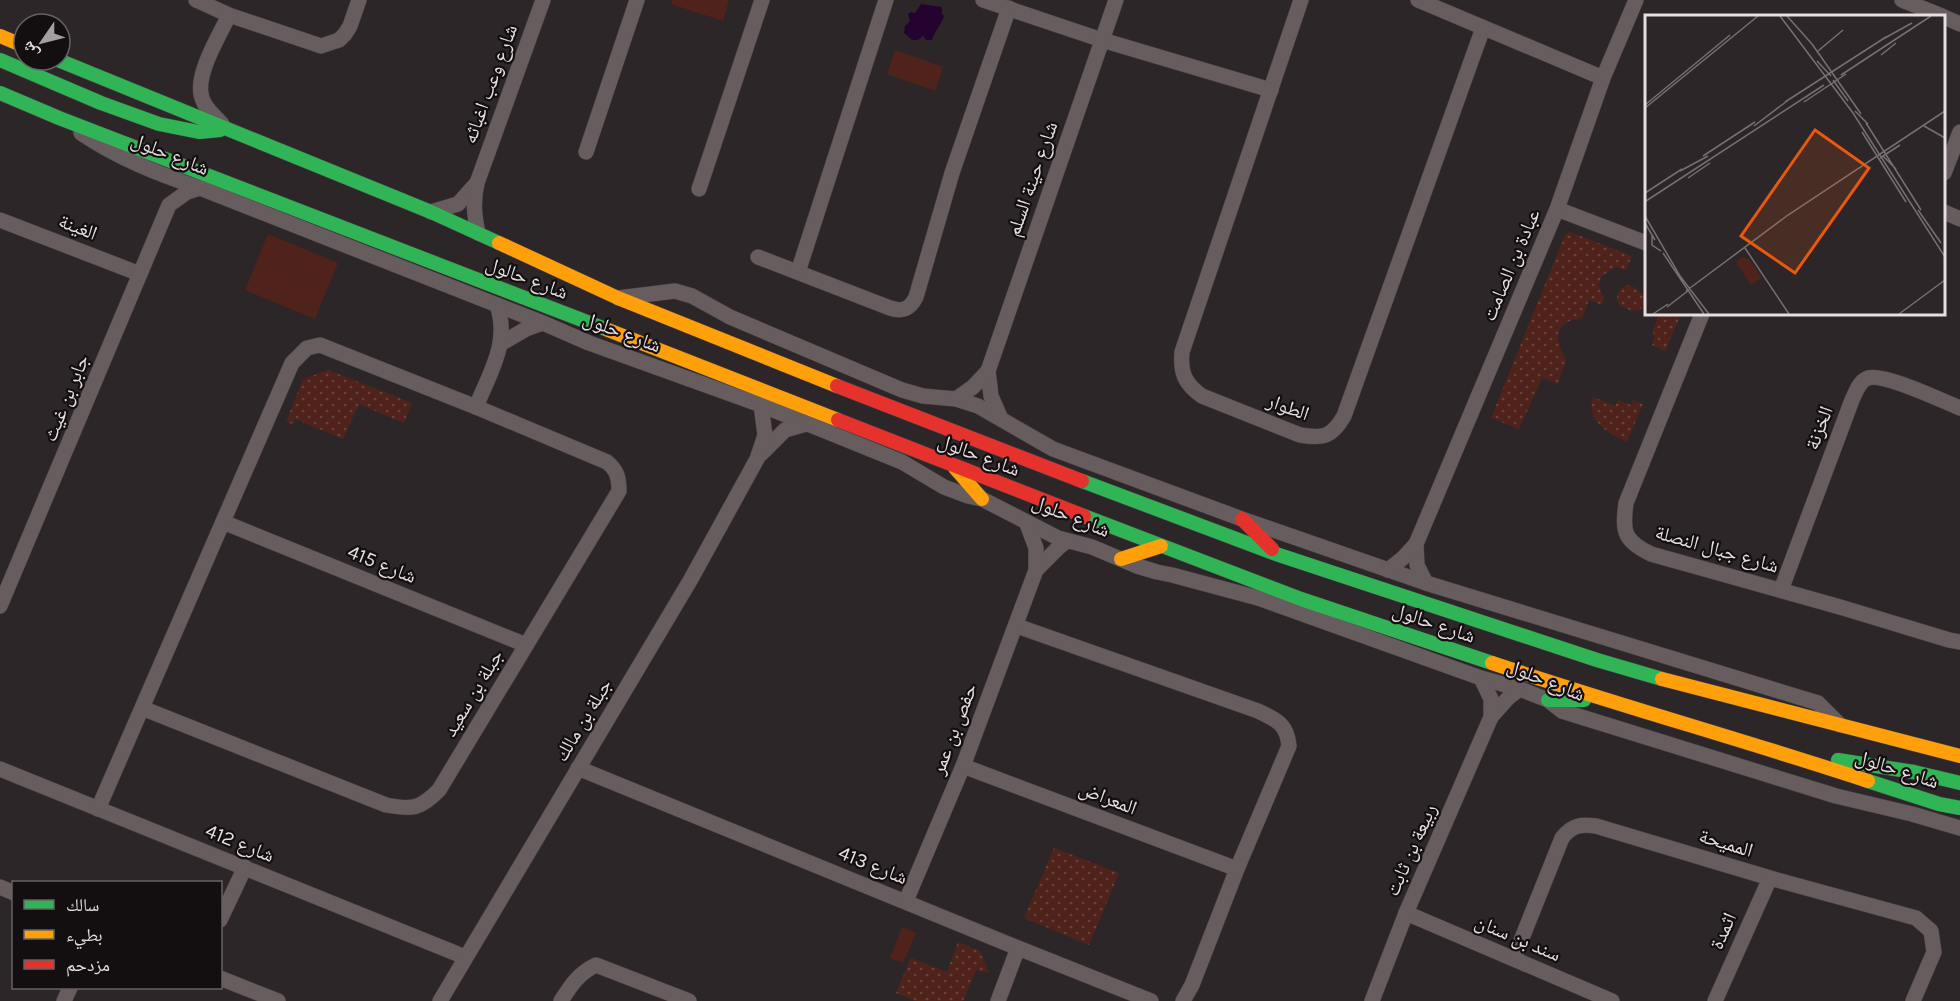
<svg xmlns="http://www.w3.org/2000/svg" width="1960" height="1001" viewBox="0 0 1960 1001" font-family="Karla,'Noto Naskh Arabic',sans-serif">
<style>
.park{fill:#4f231c}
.garden{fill:url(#garden-dots)}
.water{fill:#240330}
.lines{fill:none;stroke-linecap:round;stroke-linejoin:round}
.street-casing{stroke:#454142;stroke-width:16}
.fast-casing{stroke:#454142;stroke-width:15}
.slow-casing{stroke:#454142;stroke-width:15}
.jam-casing{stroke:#454142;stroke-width:15}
.street{stroke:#675c5e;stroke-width:15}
.fast{stroke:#30b455;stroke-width:14}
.slow{stroke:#ff9f0a;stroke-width:14}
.jam{stroke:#e5322d;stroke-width:14}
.labels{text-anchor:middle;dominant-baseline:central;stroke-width:4.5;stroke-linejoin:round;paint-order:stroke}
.street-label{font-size:20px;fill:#e6dee1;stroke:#130e10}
.inset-road{fill:none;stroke:#767072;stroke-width:1.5}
.view{fill:#e8590c;fill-opacity:0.15;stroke:#e8590c;stroke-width:3}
.inset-edge{fill:none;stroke:#e6dee1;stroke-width:3}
</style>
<defs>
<pattern id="garden-dots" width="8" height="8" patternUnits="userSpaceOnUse" patternTransform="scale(1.5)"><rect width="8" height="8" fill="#4f231c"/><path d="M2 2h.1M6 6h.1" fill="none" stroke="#68423d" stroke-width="1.8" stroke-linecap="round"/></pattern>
</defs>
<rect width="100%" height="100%" fill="#2c2628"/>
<!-- park -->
<g class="park">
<path d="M 672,0 L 729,0 L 723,21 L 671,4 Z"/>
<path d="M 895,50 L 943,67 L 935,91 L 887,74 Z"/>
<path d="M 268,234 L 338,263 L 315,319 L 245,290 Z"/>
<path d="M 902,927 L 916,933 L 903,963 L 890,958 Z"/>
</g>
<!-- garden -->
<g class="garden">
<path d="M 1570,232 L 1632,256 L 1626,270 L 1615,267 L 1602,276 L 1598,285 L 1604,298 L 1602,305 L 1589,300 L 1582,318 C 1577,320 1568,320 1564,324 C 1553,334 1560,350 1566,360 L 1558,384 L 1542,378 L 1519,429 L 1491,418 L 1565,235 Z"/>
<path d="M 1627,285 C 1636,287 1645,293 1645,303 L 1641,309 L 1632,311 L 1619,305 C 1615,296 1617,289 1627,285 Z"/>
<path d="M 1659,314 L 1681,314 L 1665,351 L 1652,345 L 1654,338 L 1653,330 Z"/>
<path d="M 328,370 L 412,403 L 404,423 L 359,404 L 343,439 L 295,419 L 293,424 L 286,422 L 303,379 Z"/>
<path d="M 1593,397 L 1615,406 L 1618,400 L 1631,405 L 1633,400 L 1643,404 L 1627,442 C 1609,434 1585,420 1593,397 Z"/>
<path d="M 1054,848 L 1119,873 L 1089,945 L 1024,918 Z"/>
<path d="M 958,942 L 980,951 L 989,973 L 976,970 L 963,1001 L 916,1001 L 896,993 L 911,958 L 947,972 Z"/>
</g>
<!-- water -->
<path class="water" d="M 921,4 L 942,7 L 942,14 L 944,16 C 941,26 935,30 932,40 L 926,40 L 923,36 L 918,40 L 912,40 L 904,33 L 905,26 L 910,21 L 908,14 L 911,12 L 915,13 Z"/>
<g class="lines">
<defs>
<g id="street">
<path d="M 196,0 L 229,15 L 321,46 L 339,40 L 345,34 L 350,26 L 359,0"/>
<path d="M 983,0 L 1102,40 L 1271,90"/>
<path d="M 1301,0 L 1182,352 C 1180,373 1185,384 1202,396 L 1300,435 C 1323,439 1332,437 1344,416 L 1483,28"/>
<path d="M 1418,0 L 1603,78"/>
<path d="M 1902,0 L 1942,16"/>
<path d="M 1944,17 L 1960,24"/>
<path d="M 222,124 C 215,116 205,109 202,98 C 194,75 220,35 229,15"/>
<path d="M 81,133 C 118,158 158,174 200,188 L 543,323 L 589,343 L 761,405 L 902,462 L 944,487 L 968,496 L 982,499 L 1058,538 L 1092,547 L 1137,566 L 1157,572 L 1172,575 L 1258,598 L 1481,678 L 1520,689 L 1548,700 L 1562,711 L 1578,716 L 1836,796 L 1912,814 L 1960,828"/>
<path d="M 586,152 L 637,0"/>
<path d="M 1944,173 L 1960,132"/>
<path d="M 699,189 L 762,0"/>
<path d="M 1557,209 L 1646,243"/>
<path d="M 431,212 L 458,204 L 475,185"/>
<path d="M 1944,212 L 1960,219"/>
<path d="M 0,220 L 140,274"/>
<path d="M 478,233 C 474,215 473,201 477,183 L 543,0"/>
<path d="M 758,257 L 890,308 C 903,312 910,309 916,297 L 952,173 L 1009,8"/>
<path d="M 798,272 L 886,0"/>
<path d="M 618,298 L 675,291 L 692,296 L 730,317 L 902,390 L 923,396 L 956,399 L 978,406 L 1053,449 L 1242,519 L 1426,583 L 1818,703 L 1840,725"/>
<path d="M 1702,314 L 1626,503 C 1622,532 1624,541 1651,554 L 1840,607 L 1949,640 L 1960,642"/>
<path d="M 502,343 L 526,329 L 543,323"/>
<path d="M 988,371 L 991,396 L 1001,419"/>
<path d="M 956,399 L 973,387 L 988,371 L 1116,0"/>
<path d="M 476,407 C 490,372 510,343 497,305"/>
<path d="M 761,454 L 785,430 L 806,424"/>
<path d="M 223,522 L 526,645"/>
<path d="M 1416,544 L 1417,565 L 1426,583"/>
<path d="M 1036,570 L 1059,547 L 1067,541"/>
<path d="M 1388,570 L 1403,558 L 1416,544 L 1557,209 L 1603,78 L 1636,0"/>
<path d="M 1781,590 L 1852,400 C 1856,392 1859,381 1868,378 C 1885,373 1942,401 1960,408"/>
<path d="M 0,606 L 169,205 L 187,192 L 200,188"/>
<path d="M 1017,626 L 1258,711 C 1277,720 1287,724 1289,746 L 1237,869 L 1192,985 L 1183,1001"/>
<path d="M 1491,717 L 1509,697 L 1520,689"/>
<path d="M 963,766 L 1237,869"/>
<path d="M 578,768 L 1018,948 L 1151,1001"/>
<path d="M 0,769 L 465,957"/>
<path d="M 98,809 L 292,363 L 307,348 L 320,345 L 476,407 L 607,462 C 617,470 619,478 619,491 L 439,790 C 420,809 413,810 386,805 L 142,708"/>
<path d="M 0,887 L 14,893"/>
<path d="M 906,901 L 963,766 L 1036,570 L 1036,548 L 1027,524"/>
<path d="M 1406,913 L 1612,1001"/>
<path d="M 220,920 L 245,867"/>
<path d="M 1514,958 L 1562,838 C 1572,825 1581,824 1596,826 L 1770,878 L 1916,918 L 1931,931 L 1934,952 L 1913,1001"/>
<path d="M 220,978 L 278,1001"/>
<path d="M 64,1001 L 70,988"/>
<path d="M 440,1001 L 691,579 L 757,459 L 765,435 L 761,405"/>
<path d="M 561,1001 C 571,985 579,973 596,965 L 689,1001"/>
<path d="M 998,1001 L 1018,948"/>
<path d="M 1372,1001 L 1406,913 L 1491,717 L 1491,699 L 1481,678"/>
<path d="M 1715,1001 L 1770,878"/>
</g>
<g id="fast">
<path d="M 0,60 L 101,103 L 159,124 L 199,132 L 220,130"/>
<path d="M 58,60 L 431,212 L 499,243"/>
<path d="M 0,93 L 59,118 L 608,330"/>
<path d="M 1082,481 L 1276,554 L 1597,660 L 1662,679"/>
<path d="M 1084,516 L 1301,599 L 1492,663"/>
<path d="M 1548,700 L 1584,700"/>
<path d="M 1838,760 L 1914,772 L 1960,783"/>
<path d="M 1868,781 L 1939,804 L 1960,808"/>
</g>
<g id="slow">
<path d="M 0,36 L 24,46"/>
<path d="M 499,243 L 618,298 L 837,386"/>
<path d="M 608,330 L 838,420"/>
<path d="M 955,468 L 982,499"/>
<path d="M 1121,559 L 1161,546"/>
<path d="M 1492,663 C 1617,705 1744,740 1868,781"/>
<path d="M 1662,679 L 1960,756"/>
</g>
<g id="jam">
<path d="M 837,386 L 1082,481"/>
<path d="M 838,420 L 1084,516"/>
<path d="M 1242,519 L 1272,549"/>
</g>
</defs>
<!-- street casing -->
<use href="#street" class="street-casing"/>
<!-- fast casing -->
<use href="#fast" class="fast-casing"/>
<!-- slow casing -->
<use href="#slow" class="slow-casing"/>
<!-- jam casing -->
<use href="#jam" class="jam-casing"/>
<!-- street -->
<use href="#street" class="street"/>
<!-- fast -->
<use href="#fast" class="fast"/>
<!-- slow -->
<use href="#slow" class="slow"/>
<!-- jam -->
<use href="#jam" class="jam"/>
</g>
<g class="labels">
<!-- street labels -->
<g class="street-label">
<text transform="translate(490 84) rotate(-70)">شارع وعب اغباثه</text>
<text transform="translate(170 154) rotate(22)">شارع حلول</text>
<text transform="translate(1032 179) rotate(-71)">شارع حينة السلم</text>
<text transform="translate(78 227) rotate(21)">الغينة</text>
<text transform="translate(1511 265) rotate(-67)">عبادة بن الصامت</text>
<text transform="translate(527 278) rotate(21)">شارع حالول</text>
<text transform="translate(622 332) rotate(21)">شارع حلول</text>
<text transform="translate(66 398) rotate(-68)">جابر بن غيث</text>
<text transform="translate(1288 407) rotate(20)">الطوار</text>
<text transform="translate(1819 428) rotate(-69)">الخزنة</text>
<text transform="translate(979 455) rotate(21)">شارع حالول</text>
<text transform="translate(1071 516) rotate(22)">شارع حلول</text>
<text transform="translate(1717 549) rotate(16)">شارع جبال النصلة</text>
<text transform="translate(382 564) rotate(22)">شارع 415</text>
<text transform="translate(1434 623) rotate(19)">شارع حالول</text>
<text transform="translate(1546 680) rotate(22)">شارع حلول</text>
<text transform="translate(473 693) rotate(-59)">جبلة بن سعيد</text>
<text transform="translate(583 720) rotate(-59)">جبلة بن مالك</text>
<text transform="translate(954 729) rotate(-69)">حفص بن عمر</text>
<text transform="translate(1897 769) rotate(18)">شارع حالول</text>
<text transform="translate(1108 798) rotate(21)">المعراض</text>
<text transform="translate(240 843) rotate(22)">شارع 412</text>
<text transform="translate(1726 843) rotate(17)">المميحة</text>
<text transform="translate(1411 850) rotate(-66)">ربيعة بن ثابت</text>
<text transform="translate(873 865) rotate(22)">شارع 413</text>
<text transform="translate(1723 931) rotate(-66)">اثمدة</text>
<text transform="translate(1518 938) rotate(23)">سند بن سنان</text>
</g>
</g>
<!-- overview -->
<g transform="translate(1645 15)">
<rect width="300" height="300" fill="#2c2628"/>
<path d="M 97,242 L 104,244 L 117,263 L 106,270 L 91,247 Z" fill="#4f231c"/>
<path class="inset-road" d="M 135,1 L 208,98 L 300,242M 142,1 L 167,29M 238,24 L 267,8M 167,29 L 216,99M 173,36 L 198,15M 236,40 L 251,28M 172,46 L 186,61M 196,60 L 286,1M 188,65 L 203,86M 140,87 L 241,22M 159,87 L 201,59M 0,90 L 85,20M 0,93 L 113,1M 210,96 L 223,109M 221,108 L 276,195M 109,111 L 142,86M 279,111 L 300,123M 217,117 L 261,187M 58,141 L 110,107M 238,141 L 251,154M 235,143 L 255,130M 35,156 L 63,141M 43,163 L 65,148M 0,178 L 37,154M 1,186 L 179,70M 273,195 L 296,228M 0,201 L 35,261 L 64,299M 0,208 L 10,225M 7,221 L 7,230 L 16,236M 100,233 L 144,299M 18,238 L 59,299M 41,276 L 143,200 L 300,96M 22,292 L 44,275M 8,299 L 23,289M 254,299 L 300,265"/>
<path class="view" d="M 170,115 L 224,153 L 150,258 L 96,221 Z"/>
<rect width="300" height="300" class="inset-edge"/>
</g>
<!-- legend -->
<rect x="12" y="881" width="210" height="108" fill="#130e10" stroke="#676164" stroke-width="1.5"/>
<rect x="24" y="900" width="30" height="9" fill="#30b455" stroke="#676164" stroke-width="1.5"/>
<text x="66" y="911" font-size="18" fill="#e6dee1">سالك</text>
<rect x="24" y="930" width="30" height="9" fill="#ff9f0a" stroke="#676164" stroke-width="1.5"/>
<text x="66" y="941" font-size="18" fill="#e6dee1">بطيء</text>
<rect x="24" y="960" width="30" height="9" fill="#e5322d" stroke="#676164" stroke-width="1.5"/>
<text x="66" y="971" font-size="18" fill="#e6dee1">مزدحم</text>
<!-- north arrow -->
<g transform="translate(42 42) rotate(235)"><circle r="28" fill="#130e10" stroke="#676164" stroke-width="1.5"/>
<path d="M0-4.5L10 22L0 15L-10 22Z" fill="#a59ea0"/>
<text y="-9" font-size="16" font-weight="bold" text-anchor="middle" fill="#e6dee1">ش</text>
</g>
</svg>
